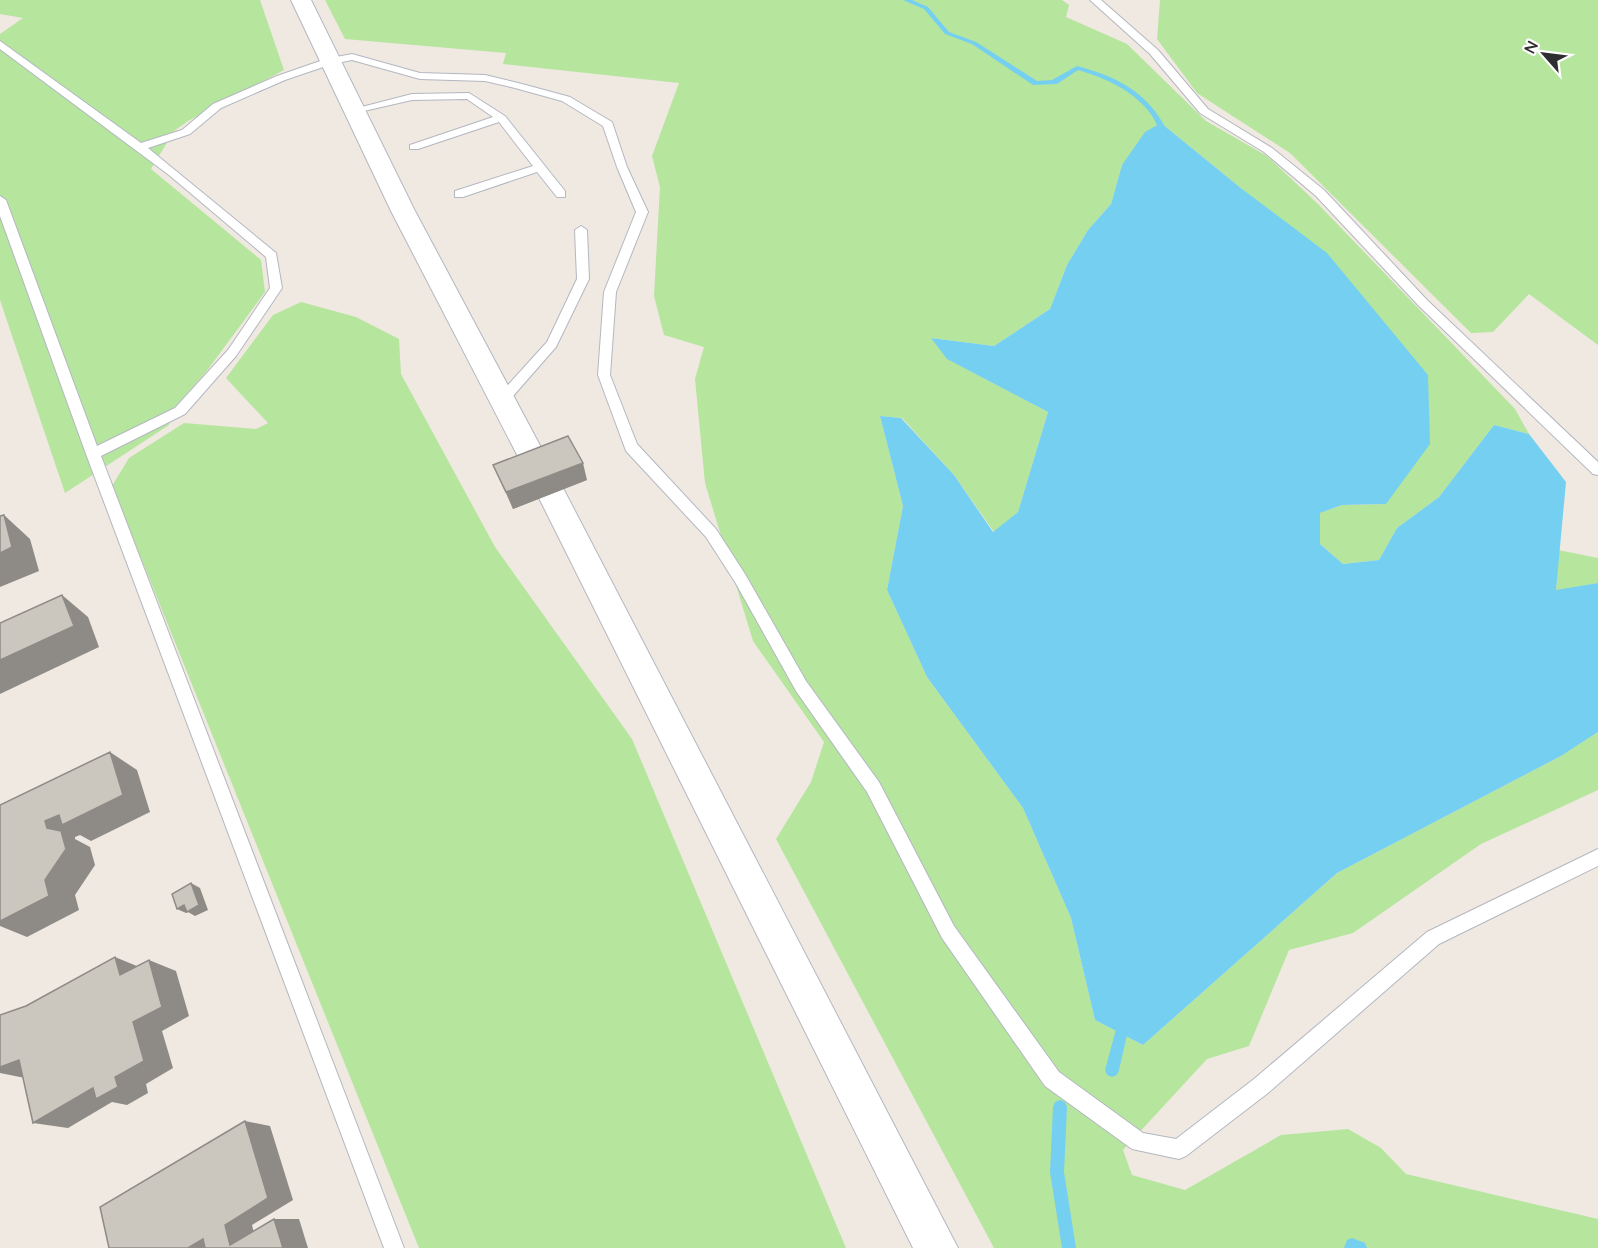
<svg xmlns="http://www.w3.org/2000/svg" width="1598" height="1248" viewBox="0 0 1598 1248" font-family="Quicksand,sans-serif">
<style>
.green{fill:#b6e59e}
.water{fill:#75cff0}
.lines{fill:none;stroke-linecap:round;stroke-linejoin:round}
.stream{fill:#75cff0;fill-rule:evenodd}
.lane-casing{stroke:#b4b7c1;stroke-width:2}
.street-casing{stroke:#b4b7c1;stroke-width:2}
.lane{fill:#fff;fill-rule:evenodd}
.street{fill:#fff;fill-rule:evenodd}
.wall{fill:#afaba4}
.shaded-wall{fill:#8e8b86}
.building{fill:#cbc7bf;stroke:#8e8b86;stroke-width:1.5}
</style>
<rect width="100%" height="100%" fill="#efe9e1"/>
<!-- green -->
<g class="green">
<path d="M 0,0 L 260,0 L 284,70 L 188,121 L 174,131 L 151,169 L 261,260 L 265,292 L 206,372 L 172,410 L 169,425 L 65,493 L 0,300 L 0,34 L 23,18 L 0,14 Z"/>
<path d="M 325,0 L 1062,0 L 1069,5 L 1066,17 L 1127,44 L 1206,121 L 1267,156 L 1319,205 L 1515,409 L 1529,434 L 1494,425 L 1439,497 L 1397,528 L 1379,560 L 1343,564 L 1320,544 L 1320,513 L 1342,505 L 1386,504 L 1242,189 L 1161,123 L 1122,165 L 1111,204 L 1088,230 L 1067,265 L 1050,309 L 994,346 L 931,338 L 948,359 L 1048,412 L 1018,512 L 994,532 L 954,475 L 902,418 L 880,416 L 903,506 L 887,590 L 927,677 L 1023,808 L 1071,918 L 1095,1020 L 1143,1045 L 1337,873 L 1561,756 L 1598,732 L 1598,790 L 1481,844 L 1353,933 L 1289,950 L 1249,1046 L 1207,1059 L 1123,1150 L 1132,1175 L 1185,1190 L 1281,1135 L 1348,1129 L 1381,1148 L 1406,1174 L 1598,1219 L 1598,1248 L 994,1248 L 776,839 L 811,782 L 824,742 L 753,641 L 705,483 L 695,379 L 704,347 L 664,335 L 654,296 L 660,187 L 652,156 L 679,83 L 503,64 L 506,53 L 345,39 Z"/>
<path d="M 1160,0 L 1598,0 L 1598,345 L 1529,294 L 1493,332 L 1471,333 L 1290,153 L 1197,93 L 1157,39 Z"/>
<path d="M 301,302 L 356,317 L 399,339 L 401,374 L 495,547 L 632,739 L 846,1248 L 419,1248 L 112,486 L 129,458 L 184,423 L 256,429 L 268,423 L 226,378 L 273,315 Z"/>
<path d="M 1558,550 L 1598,558 L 1598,583 L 1556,591 Z"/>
</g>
<!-- water -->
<path class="water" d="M 1161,123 L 1242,189 L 1327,253 L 1428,375 L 1430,444 L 1386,504 L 1342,505 L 1320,513 L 1320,544 L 1343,564 L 1379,560 L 1397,528 L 1439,497 L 1494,425 L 1529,434 L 1566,482 L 1556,590 L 1598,583 L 1598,732 L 1561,756 L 1337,873 L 1143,1045 L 1095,1020 L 1071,918 L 1023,808 L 927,677 L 887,590 L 903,506 L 880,416 L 901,418 L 954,475 L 993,532 L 1018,512 L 1048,412 L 947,359 L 931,338 L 994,346 L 1050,309 L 1067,265 L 1088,230 L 1111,204 L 1122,165 L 1145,132 Z"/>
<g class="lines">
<!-- stream -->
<g class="stream">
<path d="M 903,0 L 912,0 L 928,7 L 949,32 L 976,42 L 1037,81 L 1052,80 L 1077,66 C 1121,78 1151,94 1170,137 L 1163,139 C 1159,130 1156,121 1150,113 C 1133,90 1105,78 1078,70 L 1057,84 L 1033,85 L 972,44 L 945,34 L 924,9 Z"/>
<path d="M 1124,1016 L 1129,1017 L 1130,1022 L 1119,1070 L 1117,1075 L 1112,1077 L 1107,1075 L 1105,1070 L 1118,1022 L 1119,1017 Z"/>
<path d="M 1060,1100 L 1065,1102 L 1067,1107 L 1064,1172 L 1076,1248 L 1062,1248 L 1050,1172 L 1053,1107 L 1055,1102 Z"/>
<path d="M 1352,1238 L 1365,1243 L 1367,1248 L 1344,1248 L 1347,1240 Z"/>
</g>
<defs>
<g id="lane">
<path d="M 1090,0 L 1101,0 L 1158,50 L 1208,109 L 1272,148 L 1324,190 L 1427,300 L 1598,462 L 1598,475 L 1593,474 L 1419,306 L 1316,196 L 1264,152 L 1200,113 L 1150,54 Z"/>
<path d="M 0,41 L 141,143 L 182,130 L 213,104 L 277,76 L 326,59 L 352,54 L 420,73 L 485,75 L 522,84 L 570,97 L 612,122 L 627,167 L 648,212 L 616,292 L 610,375 L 637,444 L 716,529 L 745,574 L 806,681 L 879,782 L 954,926 L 1059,1072 L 1143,1133 L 1176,1139 L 1254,1079 L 1427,932 L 1598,849 L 1598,866 L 1439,944 L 1268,1093 L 1186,1156 L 1179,1159 L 1132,1149 L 1045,1086 L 942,938 L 867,792 L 796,691 L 735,582 L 706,537 L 626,451 L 598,375 L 604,292 L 636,212 L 617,167 L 603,126 L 562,101 L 515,88 L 485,81 L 420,79 L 352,60 L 332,64 L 285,80 L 221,108 L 190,134 L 148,148 L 276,253 L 282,288 L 236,356 L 185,414 L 101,456 L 404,1248 L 384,1248 L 86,454 L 0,216 L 0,196 L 6,200 L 97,446 L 175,408 L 228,350 L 270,288 L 266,257 L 169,175 L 0,49 Z"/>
<path d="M 469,93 L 505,116 L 565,191 L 565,197 L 557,197 L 537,172 L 463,197 L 455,197 L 455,191 L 533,166 L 499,122 L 418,149 L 410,149 L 410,145 L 493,117 L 467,99 L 412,100 L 355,113 L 350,110 L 412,94 Z"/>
<path d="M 581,226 L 587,230 L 589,279 L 556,347 L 507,403 L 497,403 L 495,400 L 497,397 L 547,342 L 577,279 L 575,230 Z"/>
</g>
<g id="street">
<path d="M 291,0 L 311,0 L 415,211 L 552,468 L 548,476 L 538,479 L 528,476 L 391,211 Z"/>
<path d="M 552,483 L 562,486 L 958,1248 L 913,1248 L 537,494 L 542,486 Z"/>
</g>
</defs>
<!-- lane casing -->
<use href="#lane" class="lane-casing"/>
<!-- street casing -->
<use href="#street" class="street-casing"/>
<!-- lane -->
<use href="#lane" class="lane"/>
<!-- street -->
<use href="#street" class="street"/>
</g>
<!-- wall -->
<path class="wall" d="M 493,465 L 587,480 L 513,509 Z"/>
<!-- shaded-wall -->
<g class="shaded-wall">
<path d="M 583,463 L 587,480 L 513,509 L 506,492 Z"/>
<path d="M 4,515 L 30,539 L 39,571 L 0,587 L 0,553 Z"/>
<path d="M 62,595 L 88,617 L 99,647 L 0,694 L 0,660 Z"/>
<path d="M 110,752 L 137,770 L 150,812 L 91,841 L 80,835 L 75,837 L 75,839 L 90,847 L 95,865 L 75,895 L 79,910 L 27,937 L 0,926 L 0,921 L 45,880 L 47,828 L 45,821 Z"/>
<path d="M 191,883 L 200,888 L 208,910 L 195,916 L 188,912 L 186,913 L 177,909 Z"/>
<path d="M 115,957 L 144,969 L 120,975 Z"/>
<path d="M 149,960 L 176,971 L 189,1016 L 162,1031 L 173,1068 L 146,1084 L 148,1093 L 127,1105 L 112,1102 L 68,1128 L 33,1123 L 93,1088 L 115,1077 L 133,1022 Z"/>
<path d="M 19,1060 L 25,1078 L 0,1073 L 0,1067 Z"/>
<path d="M 245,1121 L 270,1126 L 293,1200 L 252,1225 L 257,1245 L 216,1248 L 188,1248 L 225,1225 Z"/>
<path d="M 274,1219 L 299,1219 L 308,1248 L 283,1248 Z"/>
</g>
<!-- building -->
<g class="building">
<path d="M 568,436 L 583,463 L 506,492 L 493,465 Z"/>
<path d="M 4,515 L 12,547 L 0,553 L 0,516 Z"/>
<path d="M 62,595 L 74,626 L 0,660 L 0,623 Z"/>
<path d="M 110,752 L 123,795 L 62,825 L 59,815 L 45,821 L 47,828 L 61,831 L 66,849 L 45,880 L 49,896 L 0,921 L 0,805 Z"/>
<path d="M 191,883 L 199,905 L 187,912 L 184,905 L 177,909 L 172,894 Z"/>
<path d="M 115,957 L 120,975 L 149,960 L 162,1007 L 133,1022 L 144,1061 L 115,1077 L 118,1087 L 96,1099 L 93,1088 L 33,1123 L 19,1060 L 0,1067 L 0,1015 L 26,1006 Z"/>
<path d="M 245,1121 L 268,1198 L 225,1225 L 230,1245 L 274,1219 L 283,1248 L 205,1248 L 203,1239 L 188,1248 L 109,1248 L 100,1207 Z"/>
</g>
<!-- north arrow -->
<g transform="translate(1544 54) rotate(298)" stroke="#ffffff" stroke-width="4.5" paint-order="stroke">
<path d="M0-4.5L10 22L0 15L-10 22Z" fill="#2e2e2e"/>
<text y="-9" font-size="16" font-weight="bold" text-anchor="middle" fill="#2e2e2e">N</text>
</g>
</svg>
